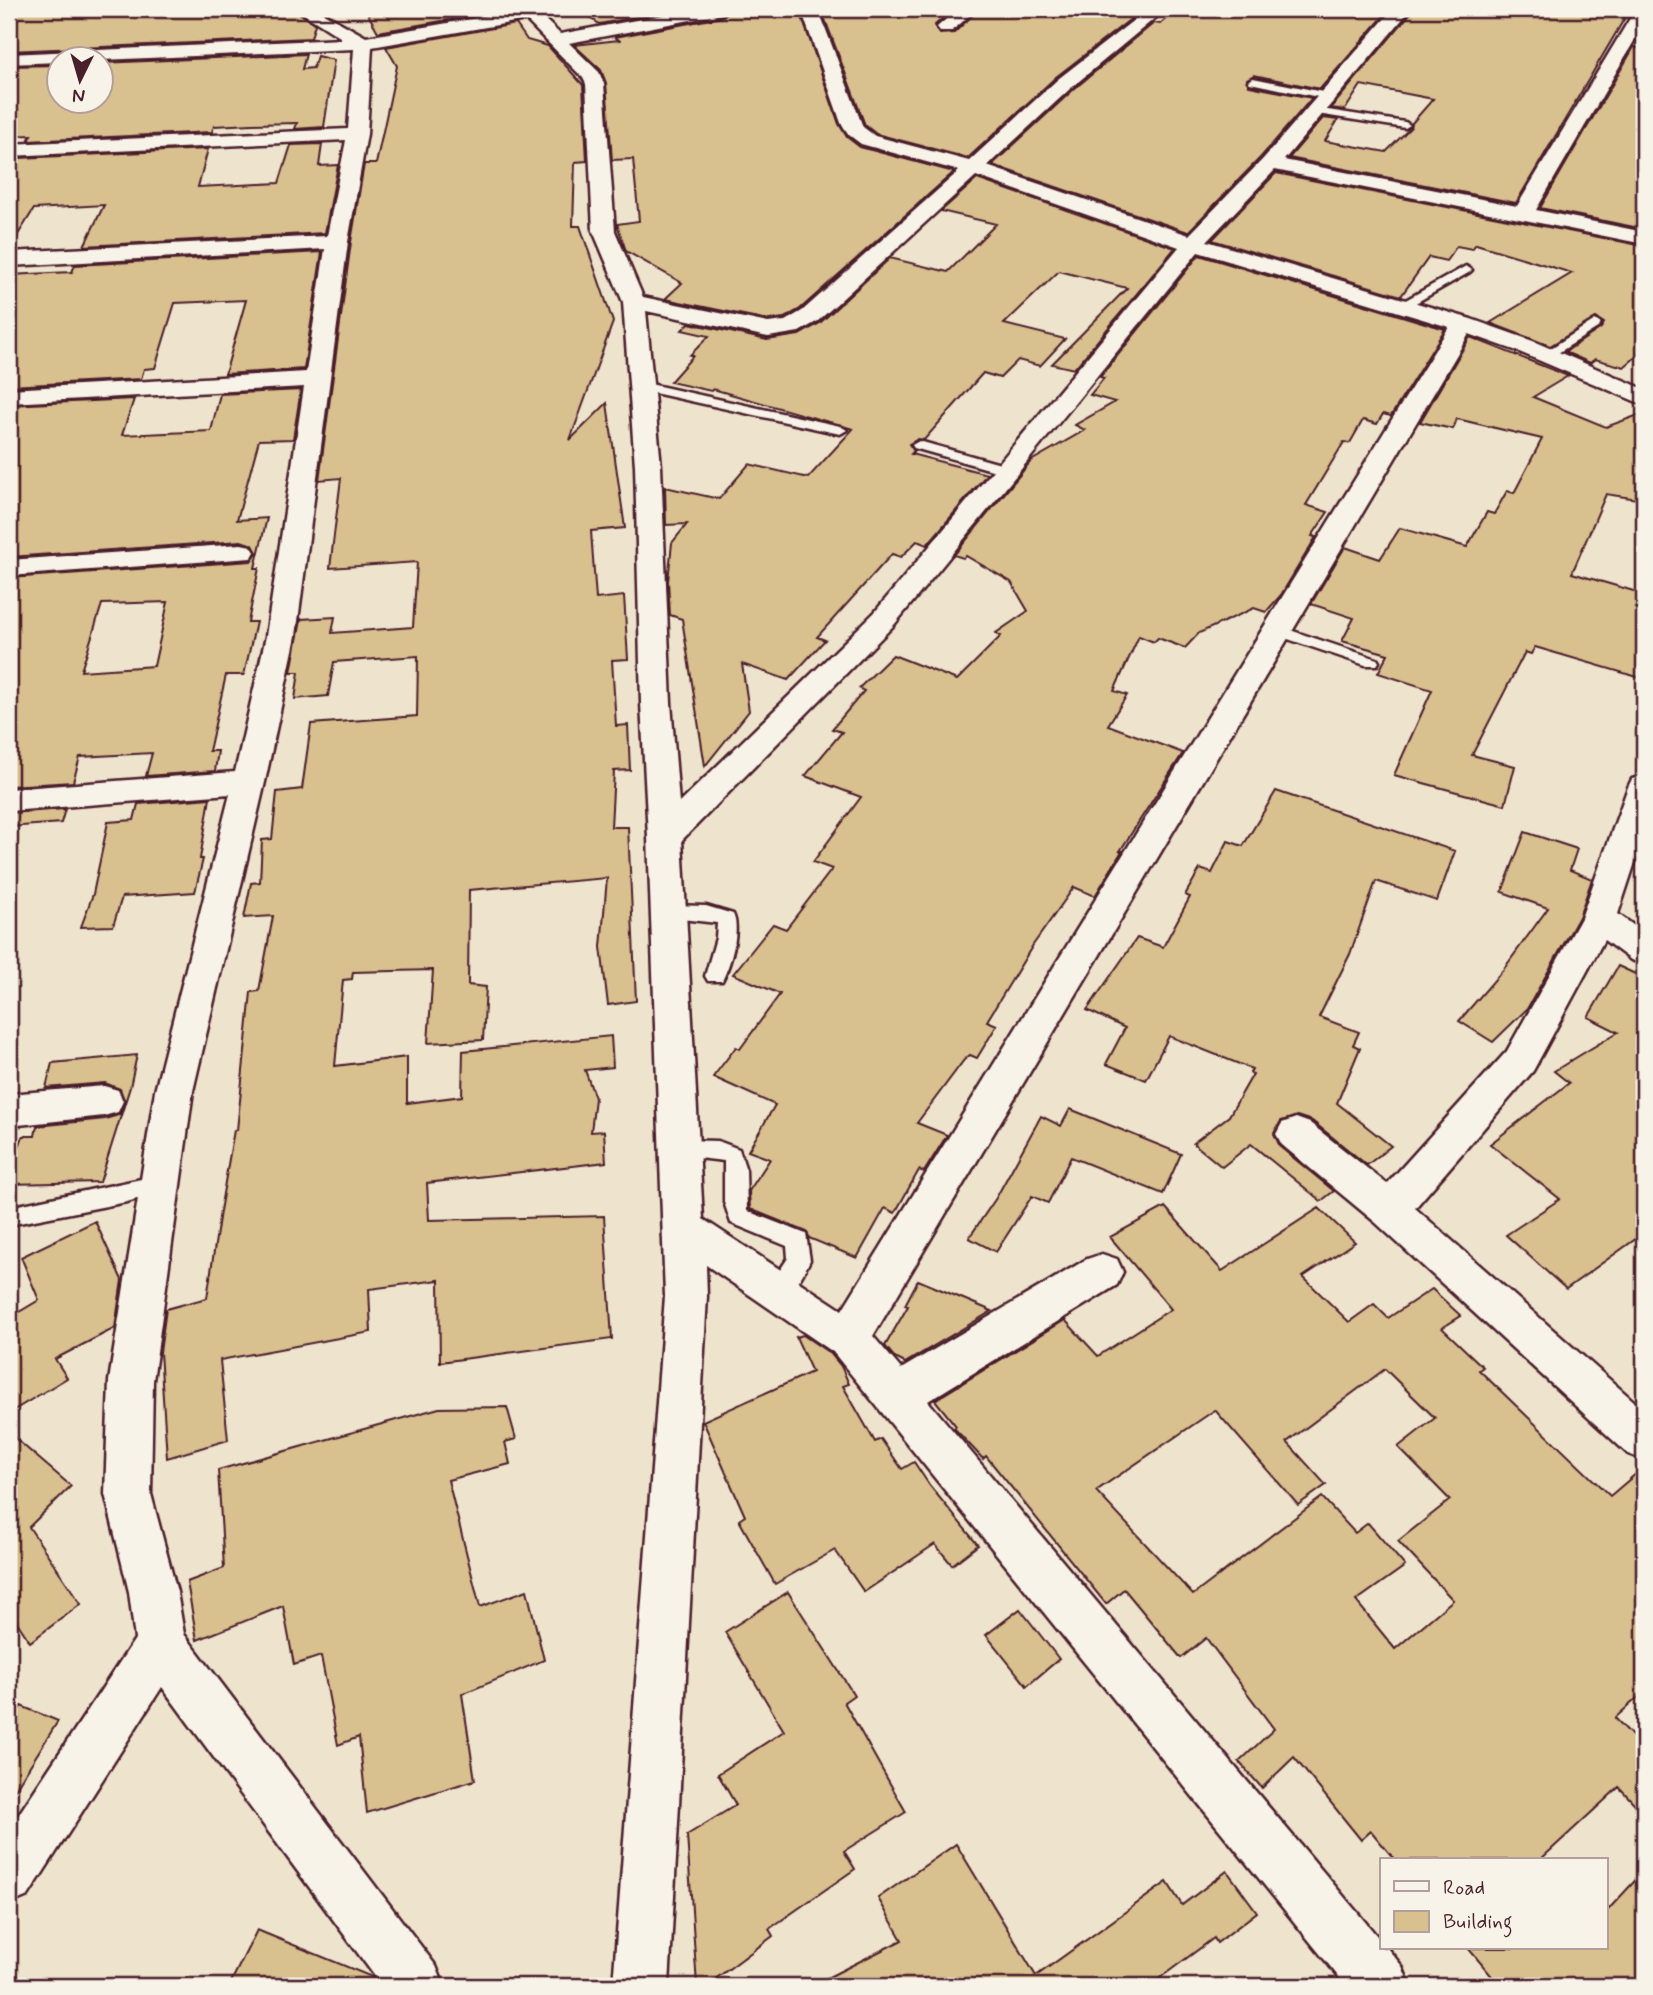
<svg xmlns="http://www.w3.org/2000/svg" width="1653" height="1995" viewBox="0 0 1653 1995" font-family="Mynerve,sans-serif">
<style>
.building{fill:#d9c08f;stroke:#4a1f2b;stroke-width:2;fill-rule:evenodd}
.lines{fill:none;stroke-linecap:round;stroke-linejoin:round}
.service-casing{stroke:#4a1f2b;stroke-width:5}
.minor-casing{stroke:#4a1f2b;stroke-width:5}
.service{fill:#f7f3e8;fill-rule:evenodd}
.minor{fill:#f7f3e8;fill-rule:evenodd}
</style>
<rect width="100%" height="100%" fill="#eee4cd"/>
<filter id="ink" filterUnits="userSpaceOnUse"><feTurbulence type="fractalNoise" baseFrequency=".0143" numOctaves="2"/><feDisplacementMap in="SourceGraphic" scale="14" xChannelSelector="R" yChannelSelector="G"/><feConvolveMatrix kernelMatrix="1 2 1 2 8 2 1 2 1" color-interpolation-filters="sRGB"/></filter>
<g filter="url(#ink)">
<!-- building -->
<g class="building">
<path d="M 9,9 L 150,9 L 149,14 L 294,9 L 315,24 L 311,38 L 9,51 Z"/>
<path d="M 365,9 L 505,9 L 506,10 L 378,32 Z"/>
<path d="M 580,9 L 683,9 L 599,24 Z"/>
<path d="M 732,9 L 799,9 L 839,124 L 847,137 L 860,147 L 954,172 L 800,309 L 784,318 L 768,320 L 665,299 L 682,283 L 626,251 L 617,224 L 639,221 L 633,159 L 612,160 L 606,83 L 601,70 L 574,45 L 619,40 L 615,37 L 722,17 Z"/>
<path d="M 821,9 L 954,9 L 935,25 L 940,34 L 954,33 L 979,9 L 1089,9 L 1132,18 L 1056,77 L 968,158 L 876,134 L 865,125 Z"/>
<path d="M 1177,9 L 1390,9 L 1320,89 L 1254,75 L 1247,79 L 1249,86 L 1312,98 L 1261,157 L 1188,232 L 992,165 L 1074,89 L 1154,23 L 1160,24 Z"/>
<path d="M 1414,9 L 1630,9 L 1516,203 L 1289,158 L 1323,118 L 1338,120 L 1325,141 L 1386,152 L 1411,127 L 1412,123 L 1433,99 L 1361,85 L 1345,110 L 1331,108 Z"/>
<path d="M 516,24 L 527,40 L 548,46 L 583,85 L 587,161 L 575,162 L 573,226 L 580,226 L 613,322 L 570,440 L 607,403 L 625,528 L 591,531 L 596,599 L 624,596 L 628,659 L 612,660 L 616,726 L 628,725 L 630,770 L 614,771 L 611,827 L 628,827 L 636,1001 L 608,1005 L 601,947 L 607,878 L 469,890 L 468,985 L 486,987 L 483,1040 L 428,1043 L 433,970 L 353,972 L 352,979 L 343,980 L 335,1066 L 407,1057 L 407,1103 L 462,1096 L 463,1051 L 611,1036 L 613,1067 L 585,1070 L 595,1098 L 591,1132 L 604,1131 L 606,1162 L 427,1183 L 429,1220 L 604,1216 L 612,1339 L 440,1362 L 439,1280 L 369,1289 L 371,1332 L 220,1360 L 228,1440 L 167,1458 L 160,1352 L 166,1309 L 207,1298 L 220,1211 L 234,1130 L 237,1130 L 251,992 L 259,991 L 273,916 L 244,918 L 251,883 L 260,882 L 262,840 L 272,839 L 277,792 L 302,789 L 311,724 L 417,716 L 418,656 L 334,662 L 328,696 L 295,699 L 299,672 L 291,672 L 301,619 L 335,617 L 332,633 L 413,627 L 417,562 L 330,568 L 341,478 L 319,480 L 351,242 L 364,164 L 376,164 L 397,66 L 386,47 Z"/>
<path d="M 1634,47 L 1644,49 L 1644,168 L 1638,185 L 1644,186 L 1644,229 L 1540,208 Z"/>
<path d="M 306,54 L 302,69 L 313,68 L 317,56 L 334,60 L 324,127 L 295,129 L 297,123 L 252,124 L 214,126 L 212,132 L 28,141 L 31,135 L 9,136 L 9,66 L 60,65 L 60,102 L 102,102 L 102,63 Z"/>
<path d="M 322,144 L 319,166 L 338,165 L 325,233 L 84,246 L 104,205 L 34,209 L 9,249 L 9,177 L 19,158 L 208,149 L 198,187 L 279,183 L 291,145 Z"/>
<path d="M 1276,173 L 1644,246 L 1644,350 L 1624,367 L 1595,359 L 1590,363 L 1565,352 L 1601,328 L 1604,323 L 1596,318 L 1550,346 L 1490,323 L 1572,273 L 1476,244 L 1472,249 L 1457,246 L 1446,261 L 1429,257 L 1401,296 L 1212,240 Z"/>
<path d="M 977,179 L 1175,248 L 1074,369 L 1052,364 L 1127,288 L 1059,271 L 1004,324 L 1065,339 L 1040,366 L 1018,360 L 1000,378 L 983,373 L 924,440 L 918,439 L 909,444 L 914,451 L 911,454 L 987,474 L 927,545 L 917,541 L 901,557 L 892,554 L 817,637 L 825,640 L 788,680 L 742,664 L 749,711 L 705,766 L 682,619 L 670,615 L 668,581 L 672,543 L 687,524 L 666,525 L 665,487 L 719,499 L 749,464 L 808,478 L 853,429 L 713,389 L 711,391 L 670,382 L 693,356 L 690,355 L 709,336 L 682,330 L 689,323 L 767,340 L 799,335 L 820,323 L 890,258 L 948,272 L 996,224 L 941,211 Z"/>
<path d="M 322,252 L 304,369 L 225,374 L 246,300 L 175,303 L 155,368 L 144,369 L 141,379 L 9,386 L 9,275 L 72,272 L 75,265 Z"/>
<path d="M 1199,255 L 1445,329 L 1391,416 L 1383,414 L 1377,424 L 1363,420 L 1350,443 L 1344,442 L 1306,505 L 1328,512 L 1312,536 L 1316,537 L 1281,595 L 1266,612 L 1254,608 L 1199,633 L 1185,648 L 1158,638 L 1154,642 L 1139,636 L 1114,691 L 1127,695 L 1108,725 L 1183,753 L 1120,851 L 1122,851 L 1095,896 L 1074,887 L 1033,945 L 987,1021 L 997,1025 L 977,1058 L 970,1055 L 964,1060 L 917,1123 L 947,1135 L 924,1172 L 919,1170 L 895,1213 L 885,1208 L 857,1258 L 809,1238 L 807,1232 L 750,1209 L 749,1191 L 770,1159 L 748,1151 L 775,1105 L 713,1077 L 736,1047 L 740,1049 L 780,994 L 733,974 L 773,924 L 786,929 L 832,869 L 813,862 L 861,797 L 805,776 L 842,732 L 832,729 L 864,691 L 859,688 L 893,655 L 957,680 L 1001,636 L 996,633 L 1028,611 L 1011,582 L 966,556 L 963,558 L 954,555 L 1031,461 L 1085,430 L 1075,425 L 1115,402 L 1090,395 L 1104,378 L 1100,377 Z"/>
<path d="M 1470,337 L 1568,376 L 1533,397 L 1606,427 L 1644,413 L 1644,500 L 1606,494 L 1572,573 L 1644,594 L 1644,679 L 1535,647 L 1531,654 L 1525,652 L 1472,755 L 1515,766 L 1505,805 L 1394,775 L 1432,690 L 1378,673 L 1388,654 L 1342,641 L 1354,618 L 1311,604 L 1345,547 L 1380,559 L 1400,528 L 1467,547 L 1487,512 L 1494,514 L 1507,491 L 1514,493 L 1542,439 L 1457,419 L 1453,429 L 1420,422 Z"/>
<path d="M 301,390 L 293,439 L 259,440 L 237,520 L 267,518 L 255,568 L 259,568 L 248,622 L 256,622 L 244,675 L 226,675 L 209,751 L 218,751 L 215,771 L 146,776 L 152,753 L 80,757 L 73,782 L 9,786 L 9,578 L 251,561 L 257,553 L 253,545 L 241,541 L 9,557 L 9,405 L 134,399 L 122,435 L 211,431 L 220,394 ZM 168,602 L 154,666 L 81,671 L 102,604 Z"/>
<path d="M 1276,791 L 1455,851 L 1437,901 L 1376,881 L 1350,954 L 1319,1017 L 1359,1032 L 1353,1045 L 1360,1048 L 1337,1103 L 1391,1146 L 1367,1165 L 1312,1121 L 1297,1116 L 1281,1121 L 1274,1133 L 1280,1147 L 1334,1191 L 1321,1201 L 1251,1144 L 1222,1167 L 1193,1143 L 1229,1116 L 1253,1074 L 1250,1073 L 1252,1069 L 1169,1036 L 1146,1080 L 1106,1064 L 1125,1028 L 1087,1010 L 1137,938 L 1163,947 L 1190,897 L 1185,895 L 1200,869 L 1212,873 L 1228,841 L 1243,846 Z"/>
<path d="M 210,798 L 200,859 L 203,859 L 195,892 L 122,897 L 113,926 L 81,927 L 93,894 L 108,822 L 134,820 L 138,804 Z"/>
<path d="M 65,809 L 61,823 L 9,827 L 9,813 Z"/>
<path d="M 1525,832 L 1577,849 L 1570,870 L 1592,879 L 1579,917 L 1527,1009 L 1493,1042 L 1459,1021 L 1503,970 L 1548,908 L 1502,892 Z"/>
<path d="M 1618,966 L 1644,978 L 1644,1233 L 1566,1289 L 1506,1235 L 1560,1199 L 1490,1144 L 1569,1083 L 1554,1071 L 1618,1032 L 1588,1017 Z"/>
<path d="M 137,1055 L 130,1087 L 100,1182 L 9,1184 L 9,1175 L 23,1136 L 35,1136 L 37,1126 L 105,1119 L 119,1115 L 125,1102 L 120,1089 L 105,1083 L 46,1088 L 52,1063 Z"/>
<path d="M 1070,1109 L 1181,1154 L 1163,1194 L 1071,1157 L 1048,1203 L 1032,1196 L 996,1252 L 969,1238 L 996,1198 L 1041,1116 L 1061,1126 Z"/>
<path d="M 1165,1207 L 1222,1271 L 1319,1208 L 1355,1242 L 1303,1277 L 1349,1322 L 1374,1304 L 1388,1318 L 1432,1289 L 1461,1316 L 1442,1328 L 1483,1367 L 1479,1370 L 1610,1496 L 1644,1467 L 1644,1692 L 1615,1718 L 1644,1748 L 1644,1814 L 1619,1787 L 1540,1860 L 1395,1860 L 1371,1831 L 1361,1840 L 1294,1757 L 1262,1788 L 1239,1762 L 1274,1729 L 1206,1638 L 1181,1658 L 1124,1589 L 1106,1604 L 986,1456 L 983,1459 L 954,1428 L 956,1426 L 935,1400 L 1065,1320 L 1098,1356 L 1171,1309 L 1110,1237 ZM 1385,1369 L 1435,1418 L 1398,1447 L 1450,1500 L 1398,1541 L 1453,1600 L 1395,1649 L 1356,1601 L 1405,1566 L 1368,1523 L 1355,1533 L 1322,1497 L 1193,1595 L 1096,1491 L 1215,1410 L 1298,1505 L 1326,1485 L 1287,1442 Z"/>
<path d="M 95,1221 L 122,1280 L 115,1328 L 55,1359 L 67,1378 L 9,1413 L 9,1318 L 39,1300 L 21,1257 Z"/>
<path d="M 918,1280 L 992,1311 L 905,1363 L 895,1358 L 885,1346 L 908,1306 L 905,1305 Z"/>
<path d="M 803,1335 L 831,1354 L 841,1366 L 849,1384 L 843,1386 L 875,1442 L 881,1439 L 902,1469 L 914,1462 L 930,1486 L 978,1545 L 952,1565 L 935,1544 L 864,1592 L 835,1550 L 775,1584 L 739,1520 L 745,1516 L 703,1421 L 812,1372 L 796,1337 Z"/>
<path d="M 507,1407 L 516,1439 L 505,1442 L 510,1464 L 448,1480 L 480,1607 L 527,1590 L 544,1660 L 462,1694 L 475,1780 L 367,1813 L 359,1737 L 338,1745 L 321,1656 L 294,1665 L 283,1606 L 197,1640 L 187,1582 L 224,1568 L 218,1470 L 439,1408 Z"/>
<path d="M 9,1433 L 71,1486 L 29,1527 L 81,1604 L 30,1642 L 9,1610 Z"/>
<path d="M 788,1592 L 854,1695 L 844,1702 L 906,1812 L 844,1851 L 855,1869 L 769,1929 L 773,1936 L 706,1986 L 697,1986 L 687,1835 L 736,1805 L 718,1774 L 784,1731 L 725,1632 Z"/>
<path d="M 1020,1609 L 1059,1659 L 1027,1686 L 986,1635 Z"/>
<path d="M 21,1706 L 58,1721 L 9,1799 L 9,1726 Z"/>
<path d="M 956,1844 L 1036,1976 L 1167,1882 L 1182,1905 L 1227,1871 L 1257,1912 L 1217,1943 L 1214,1938 L 1149,1986 L 811,1986 L 902,1940 L 878,1898 Z"/>
<path d="M 1644,1871 L 1644,1986 L 1500,1986 L 1468,1948 L 1606,1948 L 1606,1912 Z"/>
<path d="M 257,1930 L 372,1977 L 379,1986 L 229,1986 Z"/>
</g>
<g class="lines">
<defs>
<g id="service">
<path d="M 1253,78 L 1328,93 L 1333,96 L 1328,99 L 1250,83 L 1248,81 Z"/>
<path d="M 1315,108 L 1405,122 L 1410,125 L 1405,128 L 1311,113 L 1311,109 Z"/>
<path d="M 1466,266 L 1472,270 L 1470,272 L 1405,309 L 1395,306 Z"/>
<path d="M 1595,320 L 1601,324 L 1599,327 L 1550,358 L 1546,359 L 1540,355 Z"/>
<path d="M 641,382 L 840,426 L 847,430 L 840,434 L 636,389 L 635,386 Z"/>
<path d="M 919,441 L 1011,467 L 1013,470 L 1006,474 L 914,448 L 912,445 Z"/>
<path d="M 1275,625 L 1377,659 L 1379,662 L 1377,665 L 1365,665 L 1270,633 L 1267,630 Z"/>
<path d="M 669,905 L 706,906 L 733,914 C 741,930 730,966 722,981 L 708,981 L 705,976 L 716,938 L 717,923 L 663,917 L 660,912 L 663,907 Z"/>
<path d="M 679,1140 L 718,1141 L 739,1149 L 746,1170 L 747,1211 L 806,1234 L 810,1260 C 803,1275 788,1305 769,1298 L 766,1291 L 788,1258 L 787,1246 L 731,1223 L 724,1202 L 724,1161 L 672,1155 L 669,1149 L 672,1143 Z"/>
<path d="M 160,1175 L 167,1178 L 171,1184 L 167,1190 L 127,1202 L 9,1225 L 9,1207 Z"/>
</g>
<g id="minor">
<path d="M 296,9 L 316,9 L 366,37 L 518,11 L 517,9 L 534,9 L 560,34 L 696,9 L 730,9 L 722,14 L 569,43 L 599,72 L 604,84 L 615,231 L 643,297 L 768,323 L 785,321 L 802,311 L 959,171 L 861,144 L 849,135 L 841,123 L 801,9 L 818,9 L 863,127 L 875,136 L 969,161 L 1058,79 L 1148,9 L 1166,9 L 1072,87 L 987,166 L 1189,235 L 1263,159 L 1393,9 L 1411,9 L 1284,160 L 1517,206 L 1635,10 L 1644,9 L 1644,24 L 1536,210 L 1644,232 L 1644,244 L 1275,170 L 1207,241 L 1471,319 L 1533,341 L 1644,389 L 1644,405 L 1517,351 L 1469,334 L 873,1336 L 901,1369 L 1087,1259 L 1102,1254 L 1117,1259 L 1123,1272 L 1117,1285 L 928,1401 L 1382,1942 L 1382,1948 L 1387,1948 L 1402,1966 L 1410,1986 L 1346,1986 L 833,1352 L 706,1265 L 707,1296 L 669,1986 L 613,1986 L 665,1296 L 648,837 L 641,703 L 635,466 L 623,302 L 593,231 L 586,84 L 583,78 L 526,20 L 372,47 L 367,134 L 348,242 L 296,636 L 265,782 L 193,1091 L 153,1381 L 151,1494 L 177,1592 L 184,1634 L 436,1966 L 444,1986 L 382,1986 L 162,1687 L 28,1896 L 9,1904 L 9,1829 L 135,1639 L 129,1592 L 105,1494 L 109,1381 L 155,1091 L 230,794 L 9,811 L 9,789 L 235,772 L 266,636 L 304,387 L 9,403 L 9,389 L 306,372 L 325,249 L 9,266 L 9,252 L 327,236 L 346,140 L 9,156 L 9,144 L 348,129 L 354,49 L 102,60 L 60,60 L 60,62 L 9,64 L 9,54 L 343,39 ZM 976,176 L 1179,247 L 874,613 L 679,803 L 671,703 L 661,466 L 646,311 L 768,337 L 799,332 L 818,321 ZM 1198,252 L 1449,327 L 842,1310 L 703,1219 L 682,840 L 894,625 Z"/>
<path d="M 958,9 L 977,9 L 952,31 L 940,31 L 937,27 Z"/>
<path d="M 241,544 L 251,546 L 255,552 L 251,558 L 9,576 L 9,560 Z"/>
<path d="M 1644,776 L 1644,835 L 1618,914 L 1644,933 L 1644,964 L 1631,960 L 1604,940 L 1533,1071 L 1415,1208 L 1644,1410 L 1644,1460 L 1628,1454 L 1375,1222 L 1282,1145 L 1276,1134 L 1282,1123 L 1296,1118 L 1310,1123 L 1387,1184 L 1507,1051 L 1581,918 L 1628,787 L 1632,779 Z"/>
<path d="M 104,1086 L 118,1090 L 123,1101 L 118,1112 L 104,1116 L 9,1126 L 9,1094 Z"/>
</g>
</defs>
<!-- service casing -->
<use href="#service" class="service-casing"/>
<!-- minor casing -->
<use href="#minor" class="minor-casing"/>
<!-- service -->
<use href="#service" class="service"/>
<!-- minor -->
<use href="#minor" class="minor"/>
</g>
</g>
<!-- margin -->
<rect width="1653" height="1995" fill="none" stroke="#f7f3e8" stroke-width="35"/>
<rect x="18" y="18" width="1618" height="1960" fill="none" stroke="#4a1f2b" stroke-width="2.5" filter="url(#ink)"/>
<!-- legend -->
<rect x="1380" y="1858" width="228" height="91" fill="#f7f3e8" stroke="#b29e9c" stroke-width="2"/>
<rect x="1394" y="1881" width="35" height="10" fill="#f7f3e8" stroke="#b29e9c" stroke-width="2"/>
<text x="1443" y="1894" font-size="21" fill="#4a1f2b">Road</text>
<rect x="1394" y="1911" width="35" height="21" fill="#d9c08f" stroke="#b29e9c" stroke-width="2"/>
<text x="1443" y="1928" font-size="21" fill="#4a1f2b">Building</text>
<!-- north arrow -->
<g transform="translate(80 80) rotate(185)"><circle r="33" fill="#f7f3e8" stroke="#b29e9c" stroke-width="2"/>
<path d="M0-5L12 26L0 18L-12 26Z" fill="#4a1f2b"/>
<text y="-10" font-size="19" font-weight="bold" text-anchor="middle" fill="#4a1f2b">N</text>
</g>
</svg>
